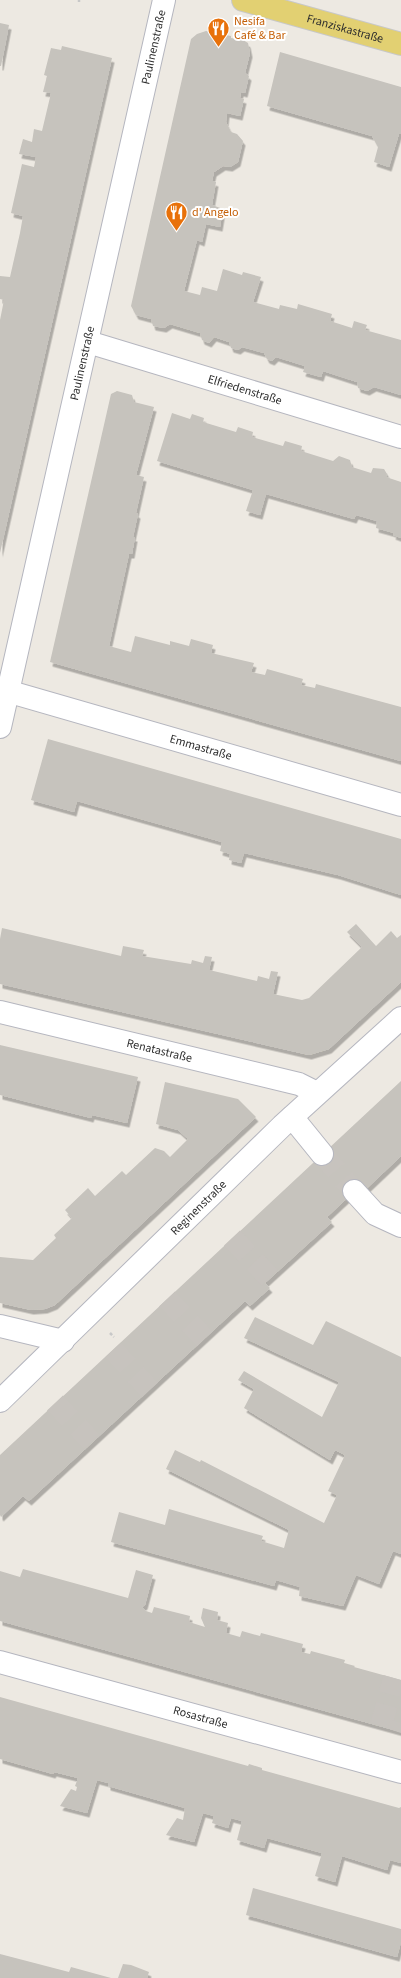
<svg xmlns="http://www.w3.org/2000/svg" width="401" height="1978" viewBox="0 0 401 1978" font-family="'Source Sans 3',sans-serif">
<style>
.building{fill:#c6c3bd;filter:url(#shadow)}
.lines{fill:none;stroke-linecap:round;stroke-linejoin:round}
.minor-tunnel{stroke:#c7c3be;stroke-width:22;stroke-dasharray:22 11;stroke-linecap:butt}
.minor-casing{stroke:#b5b6bf;stroke-width:24}
.major-casing{stroke:#c8c8c8;stroke-width:24}
.path{stroke:#c8c8c8;stroke-width:2.5;stroke-dasharray:3 2;stroke-linecap:butt}
.minor{stroke:#fff;stroke-width:22}
.major{stroke:#e2d072;stroke-width:22}
.labels{text-anchor:middle;dominant-baseline:central;stroke-width:4;stroke-linejoin:round;paint-order:stroke}
.food-label{font-size:12px;fill:#c56008;stroke:#fff;text-anchor:start}
.street-label{font-size:12px;fill:#2d2d2d;stroke:#fff}
</style>
<defs>
<filter id="shadow"><feDropShadow dx="2.5" dy="4.5" stdDeviation="0" flood-color="#0004"/></filter>
</defs>
<rect width="100%" height="100%" fill="#ede9e2"/>
<!-- building -->
<g class="building">
<path d="M 0,23 L 9,25 L 1,66 L 0,66 Z"/>
<path d="M 206,31 L 231,36 L 231,38 L 243,40 L 248,43 L 250,53 L 245,73 L 249,76 L 245,93 L 241,92 L 240,98 L 244,99 L 240,116 L 227,113 L 226,122 L 231,132 L 237,134 L 243,141 L 238,162 L 230,167 L 223,166 L 214,172 L 212,181 L 216,182 L 212,205 L 223,209 L 220,227 L 206,224 L 202,242 L 197,240 L 184,291 L 200,295 L 202,287 L 217,291 L 223,269 L 242,275 L 243,272 L 261,277 L 253,302 L 279,309 L 280,305 L 297,309 L 298,304 L 332,314 L 330,321 L 352,328 L 354,321 L 367,325 L 365,330 L 401,340 L 401,395 L 374,387 L 367,391 L 358,388 L 357,382 L 323,371 L 321,377 L 303,372 L 305,366 L 276,357 L 272,361 L 267,359 L 264,353 L 242,347 L 238,350 L 231,348 L 229,342 L 214,337 L 209,343 L 202,340 L 200,333 L 170,324 L 164,328 L 153,326 L 151,319 L 136,315 L 131,306 L 191,39 L 197,34 Z"/>
<path d="M 62,46 L 112,58 L 0,553 L 0,320 L 4,300 L 0,299 L 0,276 L 10,277 L 20,233 L 23,216 L 11,213 L 22,164 L 34,167 L 36,157 L 19,154 L 23,139 L 32,142 L 34,129 L 42,131 L 51,93 L 43,92 L 47,76 L 44,75 L 51,48 L 61,50 Z"/>
<path d="M 280,52 L 401,87 L 401,134 L 399,134 L 389,167 L 374,162 L 378,147 L 372,136 L 267,106 Z"/>
<path d="M 117,391 L 132,395 L 134,402 L 154,407 L 136,475 L 144,477 L 136,513 L 138,514 L 133,537 L 135,537 L 132,554 L 129,554 L 109,646 L 131,652 L 135,636 L 170,645 L 170,641 L 189,646 L 191,639 L 213,645 L 211,653 L 254,663 L 251,672 L 265,675 L 267,669 L 303,679 L 301,685 L 315,688 L 316,684 L 401,707 L 401,761 L 50,662 L 111,394 Z"/>
<path d="M 172,413 L 190,419 L 192,414 L 204,418 L 203,422 L 236,432 L 238,427 L 253,432 L 252,437 L 283,446 L 285,441 L 302,446 L 301,451 L 333,461 L 339,456 L 350,460 L 352,467 L 371,473 L 373,468 L 384,469 L 387,474 L 386,477 L 401,482 L 401,538 L 393,535 L 394,533 L 376,528 L 377,521 L 356,515 L 354,519 L 266,494 L 260,515 L 246,511 L 253,490 L 157,461 Z"/>
<path d="M 48,739 L 401,839 L 401,895 L 338,875 L 244,853 L 241,863 L 229,860 L 230,854 L 220,851 L 222,842 L 77,801 L 74,812 L 31,800 Z"/>
<path d="M 356,924 L 376,946 L 391,931 L 397,938 L 401,935 L 401,982 L 329,1049 L 309,1055 L 0,984 L 0,939 L 2,928 L 121,956 L 123,946 L 144,950 L 142,956 L 191,964 L 192,960 L 203,963 L 205,956 L 212,957 L 209,970 L 257,981 L 258,976 L 269,979 L 271,971 L 278,972 L 273,994 L 302,1000 L 309,998 L 362,947 L 347,932 Z"/>
<path d="M 0,1045 L 138,1077 L 127,1123 L 92,1115 L 91,1118 L 0,1095 Z"/>
<path d="M 401,1081 L 401,1156 L 363,1192 L 359,1187 L 327,1217 L 332,1222 L 265,1283 L 270,1288 L 250,1306 L 245,1301 L 29,1501 L 23,1496 L 1,1517 L 0,1515 L 0,1455 Z"/>
<path d="M 165,1082 L 238,1099 L 256,1117 L 55,1305 L 45,1309 L 31,1310 L 0,1303 L 0,1257 L 33,1260 L 56,1238 L 54,1235 L 72,1218 L 65,1210 L 88,1188 L 95,1196 L 122,1171 L 126,1175 L 155,1148 L 164,1151 L 170,1157 L 188,1139 L 178,1130 L 156,1124 Z"/>
<path d="M 255,1317 L 313,1345 L 326,1321 L 401,1357 L 401,1554 L 393,1551 L 379,1584 L 356,1575 L 343,1606 L 299,1596 L 300,1587 L 276,1580 L 274,1586 L 111,1542 L 119,1512 L 165,1525 L 169,1509 L 263,1536 L 261,1541 L 284,1548 L 289,1530 L 166,1469 L 175,1450 L 200,1462 L 201,1460 L 324,1523 L 337,1495 L 328,1491 L 345,1455 L 335,1450 L 330,1460 L 244,1408 L 254,1389 L 238,1380 L 244,1371 L 322,1417 L 339,1382 L 244,1338 Z"/>
<path d="M 23,1569 L 128,1598 L 136,1570 L 153,1575 L 145,1605 L 142,1607 L 146,1611 L 152,1613 L 154,1607 L 190,1616 L 189,1622 L 205,1627 L 201,1618 L 203,1608 L 218,1612 L 217,1620 L 228,1623 L 226,1633 L 240,1637 L 242,1631 L 260,1636 L 261,1633 L 303,1644 L 301,1652 L 310,1654 L 311,1651 L 345,1660 L 344,1663 L 355,1666 L 354,1667 L 401,1680 L 401,1732 L 0,1621 L 0,1571 L 20,1577 Z"/>
<path d="M 0,1697 L 248,1766 L 249,1764 L 262,1768 L 262,1770 L 399,1808 L 401,1807 L 401,1863 L 390,1860 L 387,1870 L 342,1856 L 335,1882 L 315,1876 L 322,1853 L 267,1838 L 264,1848 L 237,1840 L 242,1821 L 231,1818 L 228,1828 L 212,1823 L 214,1816 L 203,1813 L 194,1842 L 166,1835 L 177,1818 L 183,1820 L 185,1808 L 108,1786 L 108,1783 L 97,1780 L 87,1813 L 60,1806 L 71,1789 L 76,1791 L 77,1787 L 75,1786 L 78,1778 L 54,1772 L 53,1774 L 0,1759 Z"/>
<path d="M 253,1888 L 401,1929 L 401,1942 L 397,1957 L 246,1915 Z"/>
<path d="M 0,1954 L 69,1972 L 71,1967 L 111,1978 L 0,1978 Z"/>
<path d="M 123,1964 L 131,1965 L 149,1972 L 147,1978 L 118,1978 Z"/>
</g>
<g class="lines">
<!-- minor-tunnel -->
<g class="minor-tunnel">
<path d="M 322,1154 L 354,1191"/>
<path d="M 232,1238 L 270,1278"/>
<path d="M 167,1299 L 205,1339"/>
<path d="M 113,1350 L 150,1390"/>
<path d="M 55,1403 L 92,1442"/>
<path d="M 381,1726 L 394,1678"/>
<path d="M 398,1732 L 401,1723"/>
</g>
<defs>
<g id="minor">
<path id="s1" d="M 88,342 L 401,437"/>
<path id="s2" d="M 0,689 L 401,805"/>
<path id="s3" d="M 0,727 L 164,0"/>
<path id="s4" d="M 0,1012 L 299,1084 L 317,1093"/>
<path d="M 292,1117 L 322,1154"/>
<path d="M 354,1191 L 375,1214 L 401,1226"/>
<path d="M 0,1326 L 63,1341"/>
<path id="s5" d="M 0,1401 L 282,1126 L 401,1018"/>
<path id="s6" d="M 0,1662 L 401,1772"/>
</g>
<g id="major">
<path id="s7" d="M 243,0 L 401,44"/>
</g>
</defs>
<!-- minor casing -->
<use href="#minor" class="minor-casing"/>
<!-- major casing -->
<use href="#major" class="major-casing"/>
<!-- path -->
<g class="path">
<path d="M 79,2 L 79,0"/>
<path d="M 214,25 L 216,19"/>
<path d="M 110,1333 L 114,1337"/>
</g>
<!-- minor -->
<use href="#minor" class="minor"/>
<!-- major -->
<use href="#major" class="major"/>
</g>
<!-- icons -->
<defs>
<symbol id="restaurant-pin" viewBox="-11 -11 22 30"><path d="M0 17L-7.5 6A9.5 9.5 0 1 1 7.5 6Z" fill="#e8710a" stroke="#fff"/><path d="M-5-6h1v4h1v-4h1v4h1v-4h1v5L-1.5 .5V6h-2V.5L-5-1ZM5-6V6H3V1.5H1.5Q1.5-4 5-6Z" fill="#fff"/></symbol>
</defs>
<g fill-rule="evenodd">
<use href="#restaurant-pin" x="206" y="16" width="25" height="34"/>
<use href="#restaurant-pin" x="164" y="200" width="25" height="34"/>
</g>
<g class="labels">
<!-- food labels -->
<g class="food-label">
<text x="234" y="21">Nesifa<tspan x="234" dy="14">Café &amp; Bar</tspan></text>
<text x="192" y="212">d' Angelo</text>
</g>
<!-- street labels -->
<g class="street-label">
<text stroke="none"><textPath href="#s7" startOffset="106">Franziskastraße</textPath></text>
<text stroke="none"><textPath href="#s3" startOffset="697">Paulinenstraße</textPath></text>
<text stroke="none"><textPath href="#s3" startOffset="373">Paulinenstraße</textPath></text>
<text stroke="none"><textPath href="#s1" startOffset="164">Elfriedenstraße</textPath></text>
<text stroke="none"><textPath href="#s2" startOffset="209">Emmastraße</textPath></text>
<text stroke="none"><textPath href="#s4" startOffset="164">Renatastraße</textPath></text>
<text stroke="none"><textPath href="#s5" startOffset="277">Reginenstraße</textPath></text>
<text stroke="none"><textPath href="#s6" startOffset="208">Rosastraße</textPath></text>
</g>
</g>
</svg>
